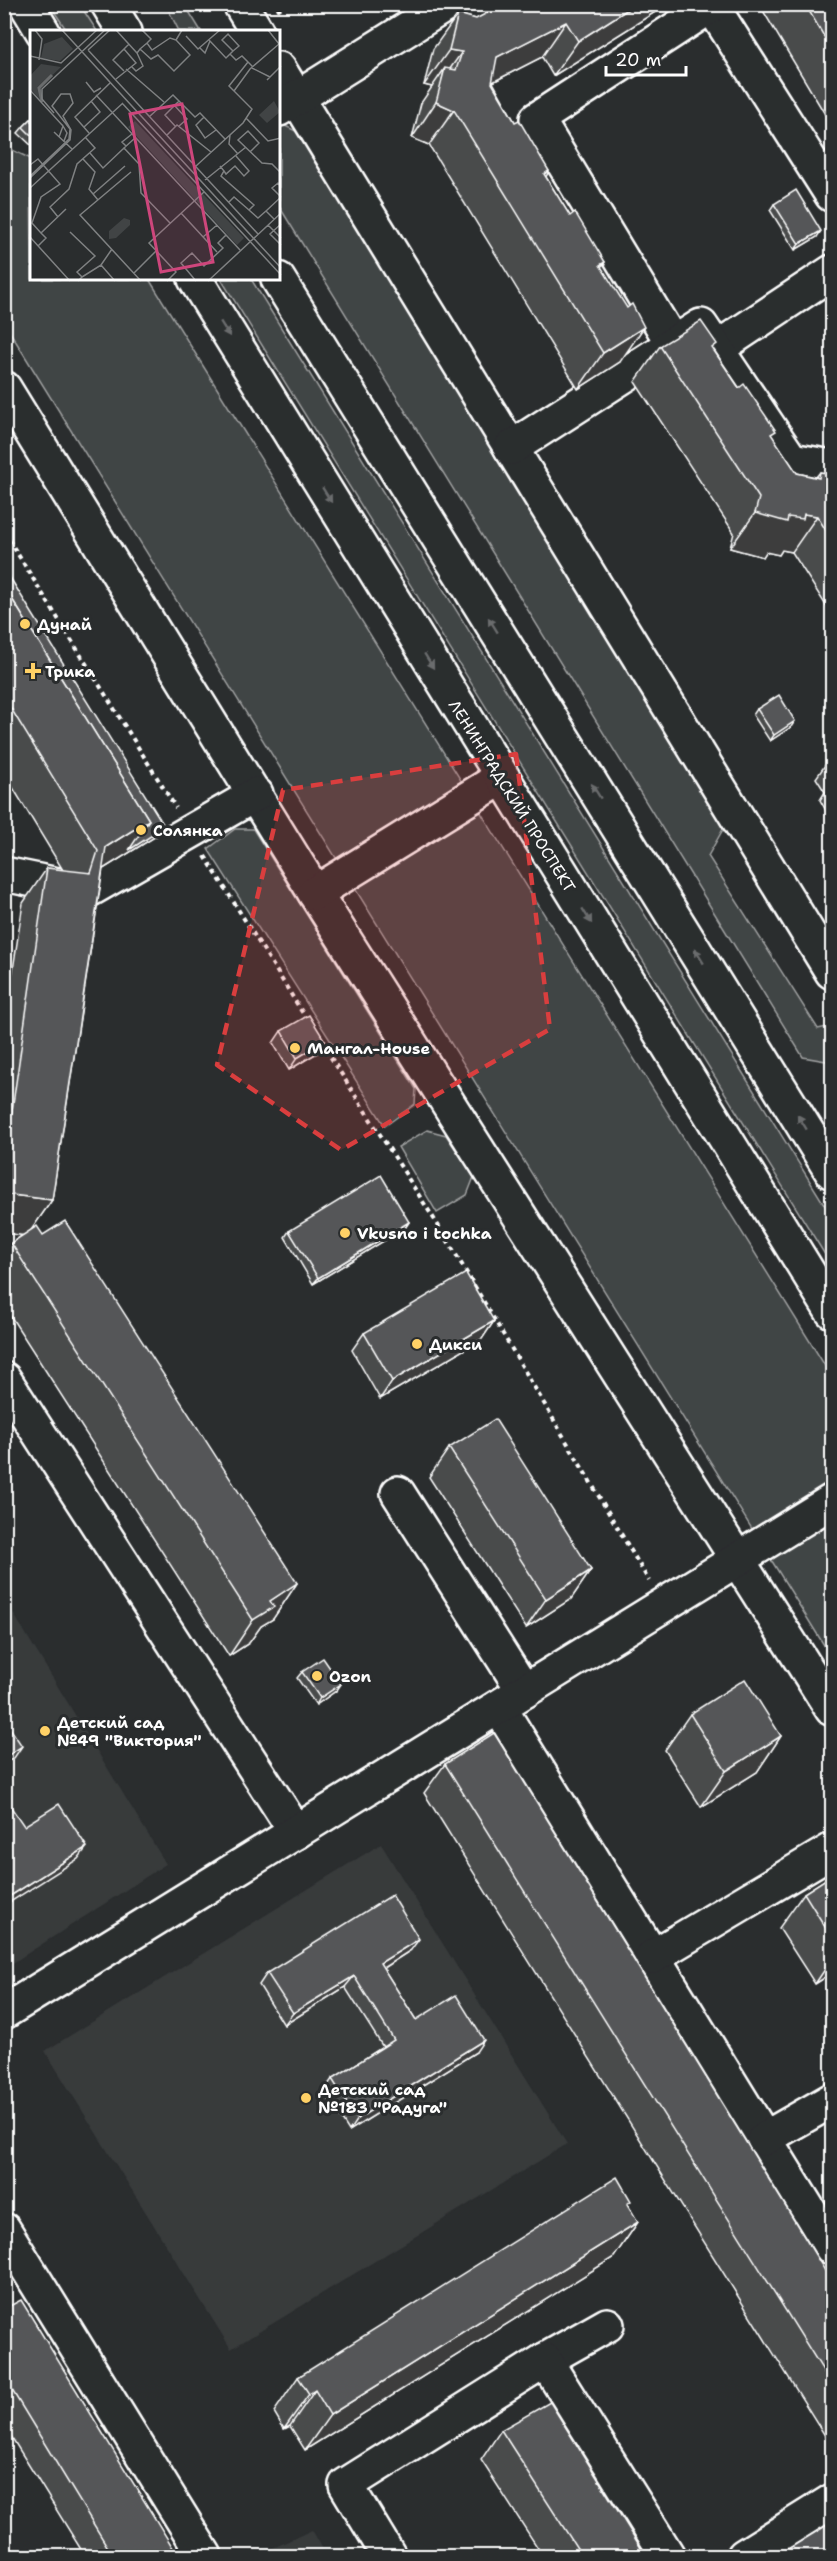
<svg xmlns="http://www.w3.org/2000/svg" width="837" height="2561" viewBox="0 0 837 2561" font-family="'Shantell Sans',sans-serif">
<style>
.built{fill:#373a3b}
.green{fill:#414445;stroke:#a0a2a2;stroke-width:1.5}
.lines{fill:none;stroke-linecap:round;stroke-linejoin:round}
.minor-casing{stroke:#fff;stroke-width:38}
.major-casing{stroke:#fff;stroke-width:38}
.path{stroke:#fff;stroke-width:4;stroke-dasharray:4.5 4.5;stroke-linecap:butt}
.minor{stroke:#2a2d2e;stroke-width:33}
.major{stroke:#2a2d2e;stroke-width:33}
.wall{fill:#494b4c;stroke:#fff;stroke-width:1.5}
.shaded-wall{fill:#3c3d3e;stroke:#fff;stroke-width:1.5}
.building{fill:#555758;stroke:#fff;stroke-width:1.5}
.oneway{fill:#6a6c6d}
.marked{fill:#da3e3e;fill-opacity:0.2;stroke:#da3e3e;stroke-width:4.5;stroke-dasharray:12 8;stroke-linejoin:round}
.poi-dot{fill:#ffd166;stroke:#2a2d2e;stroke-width:2}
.labels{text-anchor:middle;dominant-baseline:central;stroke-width:6;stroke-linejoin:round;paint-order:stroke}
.poi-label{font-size:16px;font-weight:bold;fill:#fff;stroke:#2a2d2e;text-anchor:start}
.street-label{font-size:16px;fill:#fff;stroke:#2a2d2e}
.inset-river{fill:none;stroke:#6a6c6d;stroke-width:3}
.inset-road{fill:none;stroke:#7f8182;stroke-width:1.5}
.view{fill:#ce467c;fill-opacity:0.15;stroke:#ce467c;stroke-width:3}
.inset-edge{fill:none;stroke:#fff;stroke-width:3}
</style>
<rect width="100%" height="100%" fill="#2a2d2e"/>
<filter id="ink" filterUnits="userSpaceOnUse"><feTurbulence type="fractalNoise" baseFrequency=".0167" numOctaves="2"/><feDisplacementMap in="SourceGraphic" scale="12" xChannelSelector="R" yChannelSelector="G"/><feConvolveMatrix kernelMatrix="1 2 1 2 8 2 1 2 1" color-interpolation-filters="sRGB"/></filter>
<g filter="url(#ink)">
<!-- built -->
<g class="built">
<path d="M 4,1598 L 166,1864 L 5,1968 L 4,1968 Z"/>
<path d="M 381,1844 L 567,2144 L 231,2349 L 45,2051 Z"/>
<path d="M 312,2530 L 327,2556 L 258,2556 L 258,2555 Z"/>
</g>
<!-- green -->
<g class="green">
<path d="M 50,5 L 80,5 L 97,31 L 67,31 Z"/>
<path d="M 166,5 L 185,5 L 201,31 L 179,31 Z"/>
<path d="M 279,123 L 298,132 L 726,824 L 708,856 L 818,1029 L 832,1026 L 832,1062 L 803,1057 L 279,206 Z"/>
<path d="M 4,146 L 31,159 L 32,279 L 149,279 L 832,1377 L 832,1658 L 5,324 Z"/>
<path d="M 221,279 L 251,279 L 832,1217 L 832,1266 Z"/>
<path d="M 235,829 L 253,829 L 416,1089 L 415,1104 L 385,1126 L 208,849 Z"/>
<path d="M 427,1130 L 446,1135 L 474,1177 L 467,1195 L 437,1213 L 398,1147 Z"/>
</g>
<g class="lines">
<defs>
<g id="minor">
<path d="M 240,4 L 257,32"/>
<path d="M 712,6 L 832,195"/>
<path d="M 279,69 L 832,972"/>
<path d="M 279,109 L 447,4"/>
<path d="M 673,344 L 537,119 L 714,4"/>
<path d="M 716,349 L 832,272"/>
<path d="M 4,388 L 315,893 L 832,1709"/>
<path d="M 511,448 L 701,326 L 791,460 L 832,467"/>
<path d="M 4,874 L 73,888"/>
<path d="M 80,889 L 89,890 L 256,794"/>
<path d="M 315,893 L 501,778"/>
<path d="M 4,1379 L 296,1832"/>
<path d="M 398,1493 L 524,1691"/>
<path d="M 499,1707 L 832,2248"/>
<path d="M 652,1957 L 832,1850"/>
<path d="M 4,2012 L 832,1501"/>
<path d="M 764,2139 L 832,2100"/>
<path d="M 4,2230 L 205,2556"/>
<path d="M 545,2360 L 607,2325"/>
<path d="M 389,2556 L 346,2485 L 545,2360 L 668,2556"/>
<path d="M 744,2556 L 832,2501"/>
</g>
<g id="major">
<path d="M 26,4 L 43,32"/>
<path d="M 108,4 L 125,32"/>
<path d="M 195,279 L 832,1311"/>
<path d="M 278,279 L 832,1172"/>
</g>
</defs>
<!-- minor casing -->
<use href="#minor" class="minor-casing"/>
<!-- major casing -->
<use href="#major" class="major-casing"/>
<!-- path -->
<g class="path">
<path d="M 277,10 L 287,4"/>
<path d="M 4,532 L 176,808"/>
<path d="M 205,856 L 307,1020"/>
<path d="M 321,1042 L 445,1236 L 649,1581"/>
</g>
<!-- minor -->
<use href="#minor" class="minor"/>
<!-- major -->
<use href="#major" class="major"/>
</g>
<!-- wall -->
<g class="wall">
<path d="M 491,4 L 668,4 L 553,76 L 542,57 L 493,82 L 515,122 L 549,171 L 546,177 L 570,216 L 605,262 L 601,267 L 620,362 L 578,389 L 429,145 L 412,138 L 421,103 L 432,87 L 424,85 L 433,49 L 458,14 L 476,19 L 484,15 Z"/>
<path d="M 759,4 L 832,4 L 832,126 Z"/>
<path d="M 32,118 L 32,146 L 18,133 L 23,127 Z"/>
<path d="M 774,204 L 817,237 L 795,250 L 770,210 Z"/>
<path d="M 660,346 L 714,350 L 797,473 L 816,477 L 820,472 L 832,474 L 832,615 L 792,552 L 782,550 L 779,555 L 766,552 L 763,557 L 730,548 L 734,533 L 635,382 Z"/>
<path d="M 4,568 L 161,833 L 103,869 L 52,1200 L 31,1230 L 43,1235 L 297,1583 L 273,1619 L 261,1626 L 249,1643 L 229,1656 L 4,1306 L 4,1252 L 11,1243 L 23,1235 L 4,1233 L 4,1030 L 23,903 L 47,868 L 63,870 L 4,773 Z"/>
<path d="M 757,709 L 791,727 L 770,741 L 753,715 Z"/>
<path d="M 832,758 L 832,821 L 820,800 L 825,792 L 816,778 L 828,761 Z"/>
<path d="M 281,1031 L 325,1041 L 317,1053 L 289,1070 L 273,1043 Z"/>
<path d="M 409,1222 L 405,1228 L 313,1284 L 285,1237 L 289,1231 Z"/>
<path d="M 494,1321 L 482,1339 L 380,1399 L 352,1350 L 364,1333 Z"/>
<path d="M 449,1448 L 591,1570 L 571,1599 L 526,1628 L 429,1477 Z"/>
<path d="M 302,1672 L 337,1690 L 316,1705 L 297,1678 Z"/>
<path d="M 690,1714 L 781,1736 L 757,1772 L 701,1807 L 665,1750 Z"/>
<path d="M 445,1764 L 832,2282 L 832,2447 L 424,1793 Z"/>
<path d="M 832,1875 L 832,1973 L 815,1984 L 779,1928 L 804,1893 Z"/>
<path d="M 411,1950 L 383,1968 L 416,2020 L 476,2052 L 349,2131 L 324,2091 L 332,2079 L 383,2047 L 345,1987 L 284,2025 L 259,1985 L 267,1973 Z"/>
<path d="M 628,2205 L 638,2222 L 614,2257 L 305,2450 L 290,2426 L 284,2429 L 274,2412 L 298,2377 Z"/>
<path d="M 4,2309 L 178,2556 L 85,2556 L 4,2425 Z"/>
<path d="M 501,2430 L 646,2556 L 543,2556 L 481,2460 Z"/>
</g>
<!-- shaded-wall -->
<g class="shaded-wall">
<path d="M 636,4 L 668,4 L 553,76 L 578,41 Z"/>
<path d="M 566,22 L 542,57 L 473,92 L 497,57 Z"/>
<path d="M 449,50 L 462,52 L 442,80 L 445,68 L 432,87 L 424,85 Z"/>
<path d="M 436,102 L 454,110 L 429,145 L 412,138 Z"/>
<path d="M 821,231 L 817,237 L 795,250 L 799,244 Z"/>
<path d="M 644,327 L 620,362 L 578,389 L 603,353 Z"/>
<path d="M 755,513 L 804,514 L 817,516 L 792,552 L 782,550 L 779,555 L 766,552 L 763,557 L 730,548 Z"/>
<path d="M 795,721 L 791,727 L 770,741 L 774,735 Z"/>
<path d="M 149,820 L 165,827 L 161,833 L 87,879 L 106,847 Z"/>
<path d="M 325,1041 L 317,1053 L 289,1070 L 297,1058 Z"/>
<path d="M 4,1194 L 52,1200 L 27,1236 L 4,1233 Z"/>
<path d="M 409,1222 L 405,1228 L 313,1284 L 318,1278 Z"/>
<path d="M 494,1321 L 482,1339 L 380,1399 L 392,1381 Z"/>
<path d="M 591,1570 L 571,1599 L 526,1628 L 546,1599 Z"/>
<path d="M 297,1583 L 273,1619 L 261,1626 L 249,1643 L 229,1656 L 253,1620 L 270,1601 Z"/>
<path d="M 341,1684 L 337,1690 L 316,1705 L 320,1698 Z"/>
<path d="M 781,1736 L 757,1772 L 701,1807 L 726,1771 Z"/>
<path d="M 22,1746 L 14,1758 L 4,1764 L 4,1758 Z"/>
<path d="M 87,1847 L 78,1859 L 4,1906 L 4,1900 Z"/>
<path d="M 419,1939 L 411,1950 L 372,1975 L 380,1963 Z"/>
<path d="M 832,1959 L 832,1973 L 815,1984 Z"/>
<path d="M 354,1976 L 345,1987 L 284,2025 L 293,2013 Z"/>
<path d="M 484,2040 L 476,2052 L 349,2131 L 357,2119 Z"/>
<path d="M 638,2222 L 614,2257 L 305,2450 L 330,2415 Z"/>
<path d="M 315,2390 L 290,2426 L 284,2429 L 309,2394 Z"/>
</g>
<!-- building -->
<g class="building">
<path d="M 504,4 L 636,4 L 578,41 L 566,22 L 497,57 L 492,83 L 515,122 L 519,120 L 549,171 L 544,174 L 570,216 L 575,212 L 605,262 L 600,265 L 627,308 L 632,304 L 644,327 L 603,353 L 454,110 L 436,102 L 445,68 L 456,70 L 462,52 L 449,50 L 458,14 L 476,19 Z"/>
<path d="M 805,4 L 832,4 L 832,50 Z"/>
<path d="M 4,102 L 11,109 L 4,116 Z"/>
<path d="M 32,118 L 32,136 L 23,127 Z"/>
<path d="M 796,190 L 821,231 L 799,244 L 774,204 Z"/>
<path d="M 701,321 L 717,344 L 712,348 L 739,388 L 744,384 L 776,431 L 771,434 L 797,473 L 819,478 L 820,472 L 832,474 L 832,540 L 817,516 L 804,514 L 803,519 L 788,517 L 787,522 L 755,513 L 759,498 L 660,346 Z"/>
<path d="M 4,568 L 165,827 L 129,850 L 149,820 L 4,586 Z"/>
<path d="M 4,586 L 149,820 L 106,847 L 52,1200 L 4,1194 L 4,1166 L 47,868 L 91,873 L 98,851 L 4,697 Z"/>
<path d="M 779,695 L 795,721 L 774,735 L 757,709 Z"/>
<path d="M 832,758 L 832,767 L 828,761 Z"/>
<path d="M 309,1015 L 325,1041 L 297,1058 L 281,1031 Z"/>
<path d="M 381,1175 L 409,1222 L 318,1278 L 289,1231 Z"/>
<path d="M 65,1221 L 297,1583 L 270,1601 L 274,1607 L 253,1620 L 11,1243 L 37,1226 L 43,1235 Z"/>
<path d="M 466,1273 L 494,1321 L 392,1381 L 364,1333 Z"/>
<path d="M 495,1419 L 591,1570 L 546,1599 L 449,1448 Z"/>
<path d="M 323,1658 L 341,1684 L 320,1698 L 302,1672 Z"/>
<path d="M 745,1679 L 781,1736 L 726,1771 L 690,1714 Z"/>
<path d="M 4,1719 L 22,1746 L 4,1758 Z"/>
<path d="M 494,1733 L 832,2282 L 832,2385 L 445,1764 Z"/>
<path d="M 4,1797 L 24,1826 L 59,1804 L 87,1847 L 4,1900 Z"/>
<path d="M 832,1875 L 832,1938 L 804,1893 Z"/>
<path d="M 392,1895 L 419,1939 L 380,1963 L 416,2020 L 456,1995 L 484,2040 L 357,2119 L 332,2079 L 394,2040 L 354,1976 L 293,2013 L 267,1973 Z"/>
<path d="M 617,2177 L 631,2201 L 627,2204 L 638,2222 L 330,2415 L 315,2390 L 309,2394 L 298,2377 Z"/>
<path d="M 21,2300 L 178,2556 L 113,2556 L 4,2377 L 4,2309 Z"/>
<path d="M 550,2402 L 646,2556 L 582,2556 L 501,2430 Z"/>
<path d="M 832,2522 L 832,2556 L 777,2556 Z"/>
</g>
<!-- one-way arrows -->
<defs><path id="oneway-solid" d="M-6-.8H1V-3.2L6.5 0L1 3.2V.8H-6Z" transform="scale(1.5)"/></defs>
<g class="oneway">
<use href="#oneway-solid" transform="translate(225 329) rotate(58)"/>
<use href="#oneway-solid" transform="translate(327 495) rotate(58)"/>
<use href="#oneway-solid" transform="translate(493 625) rotate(-122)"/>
<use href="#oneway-solid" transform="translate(429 661) rotate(58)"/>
<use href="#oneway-solid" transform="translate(596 791) rotate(-122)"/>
<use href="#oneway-solid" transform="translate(587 916) rotate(58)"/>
<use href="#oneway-solid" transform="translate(699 956) rotate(-122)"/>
<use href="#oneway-solid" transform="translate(802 1122) rotate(-122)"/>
</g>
</g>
<!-- marked area -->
<path class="marked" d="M 516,754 L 550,1029 L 341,1150 L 217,1065 L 283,790 Z"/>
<!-- markers -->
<g class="poi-dot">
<circle cx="25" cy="624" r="6"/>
<path d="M30 662h6v6h6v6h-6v6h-6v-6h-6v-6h6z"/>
<circle cx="141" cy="830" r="6"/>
<circle cx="295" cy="1048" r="6"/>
<circle cx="345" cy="1233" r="6"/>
<circle cx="417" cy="1344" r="6"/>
<circle cx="317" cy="1676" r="6"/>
<circle cx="45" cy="1731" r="6"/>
<circle cx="306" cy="2098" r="6"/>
</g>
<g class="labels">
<!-- poi labels -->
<g class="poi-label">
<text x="37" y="624">Дунай</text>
<text x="45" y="671">Трика</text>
<text x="153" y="830">Солянка</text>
<text x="307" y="1048">Мангал-House</text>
<text x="357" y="1233">Vkusno i tochka</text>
<text x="429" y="1344">Дикси</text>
<text x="329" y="1676">Ozon</text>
<text x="57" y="1722">Детский сад<tspan x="57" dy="18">№49 "Виктория"</tspan></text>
<text x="318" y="2089">Детский сад<tspan x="318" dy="18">№183 "Радуга"</tspan></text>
</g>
<!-- street labels -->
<g class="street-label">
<text transform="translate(512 796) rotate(58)">ЛЕНИНГРАДСКИЙ ПРОСПЕКТ</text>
</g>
</g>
<!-- overview -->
<g transform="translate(30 30)">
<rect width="250" height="250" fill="#2a2d2e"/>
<path d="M 32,7 L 43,19 L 30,31 L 11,28 L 14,14 ZM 11,34 L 31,37 L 9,58 L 13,73 L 0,58 L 0,46 ZM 244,71 L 250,82 L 237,93 L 229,85 ZM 105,91 L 214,208 L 207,215 L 98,97 ZM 94,188 L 100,190 L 100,195 L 86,208 L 79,209 L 79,201 Z" fill="#414445"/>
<path class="inset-river" d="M 12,72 L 9,58 L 22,45"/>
<path class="inset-road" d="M 5,0 L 12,9 L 9,30M 32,0 L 251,238M 86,0 L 107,23 L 110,19 L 121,29 L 128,25 L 144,41 L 160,25 L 146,10 L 152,0M 112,0 L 121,9 L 117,13M 156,6 L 168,19 L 190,0M 179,10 L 196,28 L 203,21 L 192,10 L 198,4 L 209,16 L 203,21M 170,18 L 175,23 L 180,11M 110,19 L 117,13 L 122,20 L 140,8 L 146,10M 58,20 L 228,204M 58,20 L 80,0M 200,24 L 206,30 L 212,26 L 223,37M 0,26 L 31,33 L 67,0M 102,37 L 106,41 L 113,36 L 107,23M 222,38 L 240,47M 96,39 L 134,72M 94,41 L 83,30 L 99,14M 86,49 L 106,33 L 94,19M 237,50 L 251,36M 56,52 L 64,62 L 71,58M 0,60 L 33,96M 204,61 L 199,56 L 218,32M 66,65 L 210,220M 92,73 L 251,245M 144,75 L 157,89 L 149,96M 24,83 L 12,69 L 12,59 L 75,0M 119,87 L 143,65 L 165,87 L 170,83 L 195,109M 174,87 L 166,95 L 175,108 L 186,100M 216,88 L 238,111 L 251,108M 54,97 L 70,82 L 61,71M 146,97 L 135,85 L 149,71M 24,102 L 42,119M 59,103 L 45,87 L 80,53M 137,105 L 147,95 L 181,122M 200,105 L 199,114 L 208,124M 29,107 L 33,96 L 37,103 L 34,111M 105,108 L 94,118 L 109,134 L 111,163 L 140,193M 96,116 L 92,112 L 102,104M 220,122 L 229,113 L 218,101 L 208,110 L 232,133 L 242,134 L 251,143M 60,123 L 73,138 L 94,118M 53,129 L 65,142 L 59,159 L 68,170M 0,135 L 8,129 L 30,154 L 11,167 L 2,193 L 11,203M 166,136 L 213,93 L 222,79 L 204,61 L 220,39 L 249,14 L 238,0M 190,136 L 194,141 L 191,146 L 224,175 L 219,180 L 228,188 L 236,181 L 244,189M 194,141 L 196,144 L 205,136 L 214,146 L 219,141 L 206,126M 101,142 L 50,185 L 111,251M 0,146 L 39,109 L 40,99 L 22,76 L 31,64 L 40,64 L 43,73 L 33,86 L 41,100 L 40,110 L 0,148M 175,150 L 216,117M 250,156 L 248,153 L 242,158 L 251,167M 0,158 L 93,73M 63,164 L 95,136M 199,172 L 204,167 L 219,180M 236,181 L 251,167M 151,183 L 187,222M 28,187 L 20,177 L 39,159 L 47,134 L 65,118 L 55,107M 251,194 L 240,204 L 251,215M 238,195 L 251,208M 40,202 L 65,226 L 47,242 L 52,247 L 48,251M 0,207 L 40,251M 173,207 L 187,195M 8,216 L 16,208 L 11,203 L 36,179M 71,235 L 82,219M 104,243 L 126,221M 52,247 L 71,235 L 85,251M 137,251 L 146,242 L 119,213 L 174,162M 166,251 L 151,233 L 162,223 L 174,236 L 193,218 L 188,213 L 196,205M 178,251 L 251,183"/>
<path class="view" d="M 152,74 L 183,232 L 131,242 L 100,84 Z"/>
<rect width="250" height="250" class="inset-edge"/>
</g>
<!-- margin -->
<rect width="837" height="2561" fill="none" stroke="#2a2d2e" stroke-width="24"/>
<rect x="12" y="12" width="813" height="2537" fill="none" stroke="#fff" stroke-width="2" filter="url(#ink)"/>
<!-- scale -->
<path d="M606 66v9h80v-9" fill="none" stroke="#ffffff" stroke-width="3"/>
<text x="615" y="66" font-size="18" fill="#ffffff" stroke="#2a2d2e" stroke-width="4.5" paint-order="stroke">20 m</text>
</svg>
